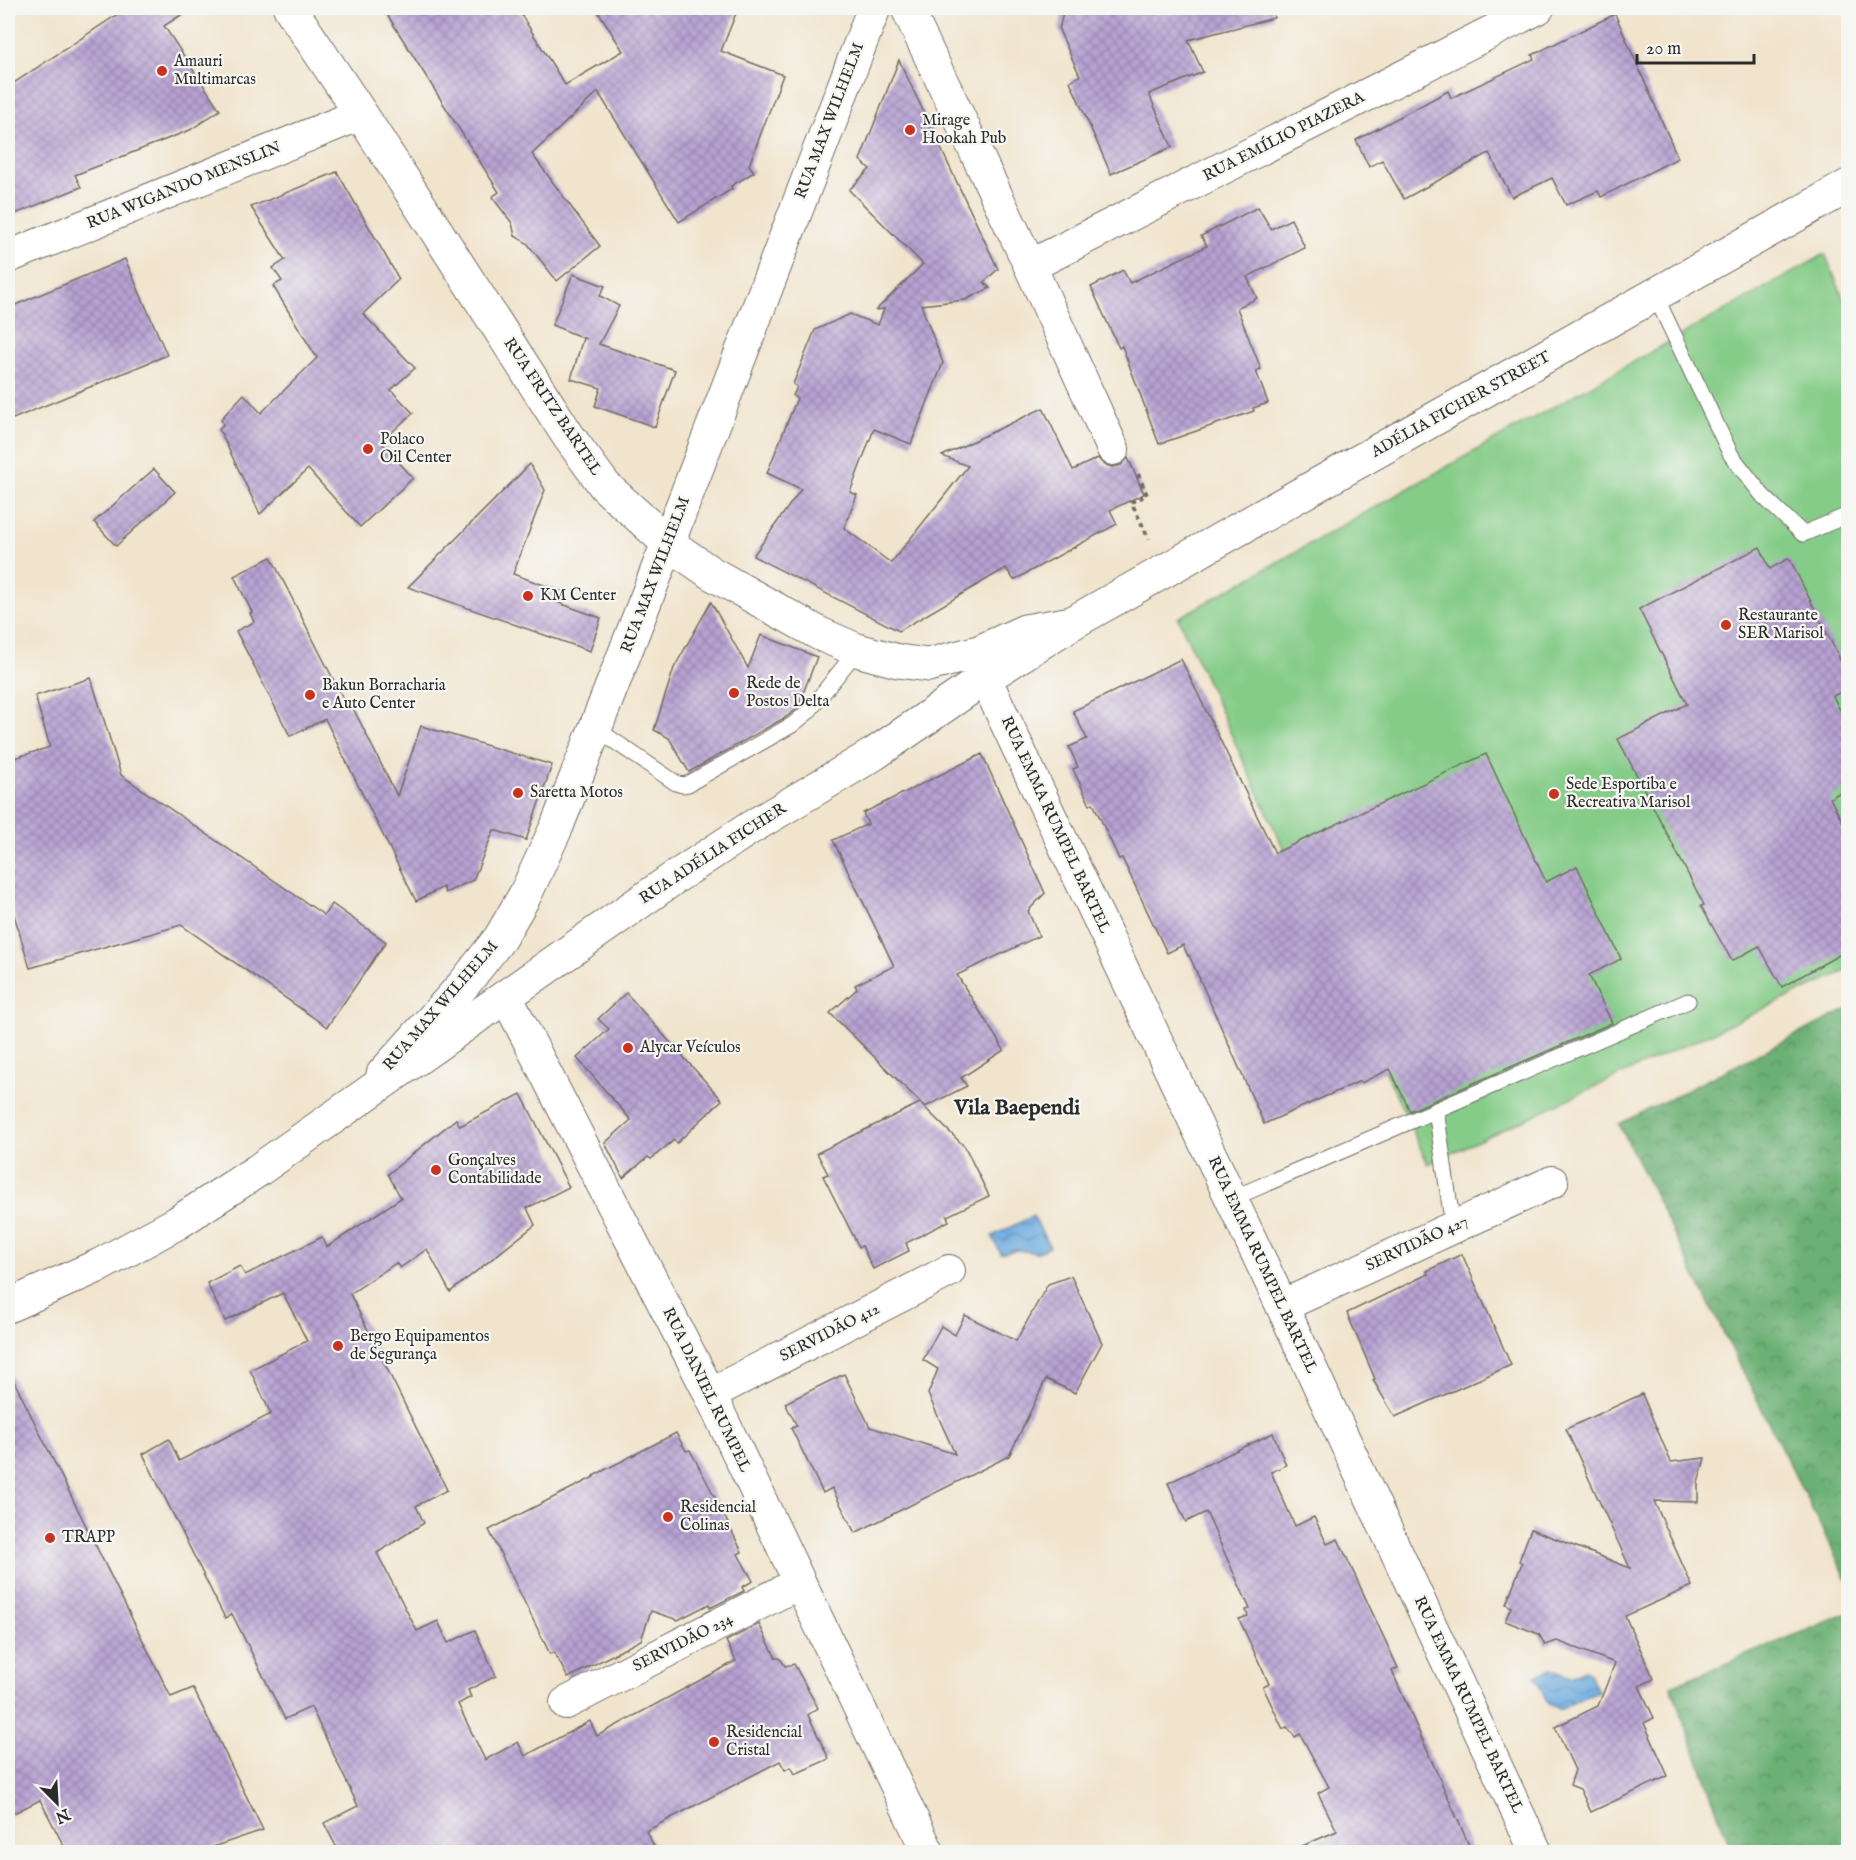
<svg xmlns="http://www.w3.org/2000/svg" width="1856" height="1860" viewBox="0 0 1856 1860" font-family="'IM FELL English',serif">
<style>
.forest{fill:url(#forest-crowns);stroke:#4c6e50;stroke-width:1.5}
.pitch{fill:#85cc88;stroke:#587c5a;stroke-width:1.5}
.water{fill:url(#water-waves);stroke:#4c6b85;stroke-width:1.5}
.building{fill:url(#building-cross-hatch)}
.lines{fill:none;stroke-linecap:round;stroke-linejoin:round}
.lane-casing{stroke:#706c64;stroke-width:17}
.street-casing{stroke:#706c64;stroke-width:34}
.secondary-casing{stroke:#706c64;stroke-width:35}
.primary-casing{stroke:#706c64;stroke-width:35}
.highway-casing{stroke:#706c64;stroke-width:35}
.path{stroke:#706c64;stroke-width:4;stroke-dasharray:4.5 4.5;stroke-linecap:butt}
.lane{stroke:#fff;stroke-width:15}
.street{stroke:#fff;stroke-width:32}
.secondary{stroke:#fff;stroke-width:33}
.primary{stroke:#fff;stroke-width:33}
.highway{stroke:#fff;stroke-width:33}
.poi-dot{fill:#c8321e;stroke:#f6f6f2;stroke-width:2}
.labels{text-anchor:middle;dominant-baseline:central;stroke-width:4.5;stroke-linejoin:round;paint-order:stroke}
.poi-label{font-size:16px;fill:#2b2b2b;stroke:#f6f6f2;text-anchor:start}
.street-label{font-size:16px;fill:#2b2b2b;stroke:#f6f6f2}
.district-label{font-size:22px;font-weight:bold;fill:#2b2b2b;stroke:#f6f6f2}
</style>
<defs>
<pattern id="forest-crowns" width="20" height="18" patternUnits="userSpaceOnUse" patternTransform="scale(1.5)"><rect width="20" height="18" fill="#6cb074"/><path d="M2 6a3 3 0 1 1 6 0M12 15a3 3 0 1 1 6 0" fill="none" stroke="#598f5f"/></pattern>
<pattern id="water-waves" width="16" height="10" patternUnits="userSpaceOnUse" patternTransform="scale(1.5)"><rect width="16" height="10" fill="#6cabdf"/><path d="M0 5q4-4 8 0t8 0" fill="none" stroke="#598bb5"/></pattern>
<pattern id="building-cross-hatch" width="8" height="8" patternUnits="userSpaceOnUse" patternTransform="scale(1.5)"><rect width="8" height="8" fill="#b8a2d3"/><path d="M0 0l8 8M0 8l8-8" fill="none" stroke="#9684ab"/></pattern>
</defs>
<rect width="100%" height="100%" fill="#f6f6f2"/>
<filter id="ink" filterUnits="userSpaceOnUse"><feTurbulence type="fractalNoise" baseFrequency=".0167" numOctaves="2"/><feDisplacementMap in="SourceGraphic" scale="12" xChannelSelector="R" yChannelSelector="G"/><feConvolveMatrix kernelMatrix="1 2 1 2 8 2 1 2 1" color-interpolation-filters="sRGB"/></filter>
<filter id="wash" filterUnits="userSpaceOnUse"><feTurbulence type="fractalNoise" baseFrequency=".008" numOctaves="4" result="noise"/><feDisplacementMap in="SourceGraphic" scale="24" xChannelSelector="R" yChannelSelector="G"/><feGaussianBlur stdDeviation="1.35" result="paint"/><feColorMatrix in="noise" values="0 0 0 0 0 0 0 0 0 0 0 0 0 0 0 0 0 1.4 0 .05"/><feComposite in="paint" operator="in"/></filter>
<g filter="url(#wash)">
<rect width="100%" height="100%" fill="#f1e4cd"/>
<!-- forest -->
<g class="forest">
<path d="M 1848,1009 L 1848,1581 L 1619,1124 Z"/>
<path d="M 1848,1613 L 1848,1852 L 1732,1852 L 1671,1686 Z"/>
</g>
<!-- pitch -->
<path class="pitch" d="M 1825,254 L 1848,309 L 1848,970 L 1428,1164 L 1178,618 Z"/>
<!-- water -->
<g class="water">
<path d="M 1033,1216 L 1050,1247 L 1036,1253 L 1017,1250 L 1001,1254 L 992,1236 Z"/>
<path d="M 1551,1669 L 1571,1677 L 1584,1670 L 1589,1672 L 1598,1691 L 1560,1709 L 1548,1704 L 1535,1676 Z"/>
</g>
<g id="blocks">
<!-- building -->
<g class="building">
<path d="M 127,8 L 192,8 L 164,26 L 220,110 L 190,130 L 75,175 L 81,187 L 8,217 L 8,87 Z"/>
<path d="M 383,8 L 517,8 L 565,85 L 623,51 L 596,8 L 738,8 L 721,51 L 783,75 L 749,165 L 754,172 L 731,186 L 732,189 L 679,222 L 598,92 L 532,154 L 600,246 L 557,281 L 527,243 L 515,236 L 512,223 L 492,197 L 499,192 Z"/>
<path d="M 1064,8 L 1272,8 L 1274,18 L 1188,40 L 1203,72 L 1149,94 L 1172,147 L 1111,174 L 1070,81 L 1080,76 L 1059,30 Z"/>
<path d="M 1615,14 L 1678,158 L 1601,197 L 1598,191 L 1566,205 L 1552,178 L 1512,197 L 1489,153 L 1404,199 L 1382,160 L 1369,167 L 1356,140 L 1448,91 L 1451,98 L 1534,59 L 1532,55 Z"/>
<path d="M 899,60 L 998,269 L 984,282 L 990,288 L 965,300 L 921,305 L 943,363 L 911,444 L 874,429 L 850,492 L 857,495 L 844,528 L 891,563 L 968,466 L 942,456 L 1043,408 L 1073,470 L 1098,458 L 1103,464 L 1112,467 L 1121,465 L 1128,458 L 1144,494 L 1110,510 L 1117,524 L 1014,580 L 1006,568 L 899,631 L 753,556 L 801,489 L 767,473 L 797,398 L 793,396 L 797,387 L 793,384 L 815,330 L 850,314 L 878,325 L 884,309 L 876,310 L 923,264 L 849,190 L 870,169 L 860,160 Z"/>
<path d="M 337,172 L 399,279 L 363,314 L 415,368 L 391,390 L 413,413 L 381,442 L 413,478 L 360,527 L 308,469 L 260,514 L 219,429 L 223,424 L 221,419 L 244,394 L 261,413 L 317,358 L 273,286 L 282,281 L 273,268 L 285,260 L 251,207 Z"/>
<path d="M 1258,207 L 1271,229 L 1291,219 L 1305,248 L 1247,277 L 1257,298 L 1237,308 L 1261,369 L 1256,371 L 1268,403 L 1253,408 L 1254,411 L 1159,444 L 1122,346 L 1119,348 L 1091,287 L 1123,270 L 1130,283 L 1207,246 L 1201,236 Z"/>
<path d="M 125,259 L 167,355 L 8,421 L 8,308 Z"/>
<path d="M 573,274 L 605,286 L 600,296 L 619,306 L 599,344 L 675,370 L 655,427 L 595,406 L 601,388 L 571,379 L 583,338 L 586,339 L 552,325 Z"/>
<path d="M 530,464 L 545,490 L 513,574 L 563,592 L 559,603 L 601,618 L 590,651 L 408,587 Z"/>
<path d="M 154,469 L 175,492 L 116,546 L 94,522 Z"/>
<path d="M 1760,547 L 1770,569 L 1789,558 L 1848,675 L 1848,688 L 1833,696 L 1848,726 L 1848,788 L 1830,798 L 1848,832 L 1848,950 L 1782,987 L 1759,946 L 1732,961 L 1701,906 L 1704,905 L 1618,739 L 1687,704 L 1639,609 Z"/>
<path d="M 271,557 L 348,708 L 352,706 L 397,796 L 421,726 L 552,765 L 526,840 L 494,830 L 473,880 L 445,893 L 443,887 L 416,901 L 325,719 L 290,736 L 236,631 L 254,622 L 250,613 L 252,612 L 234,576 Z"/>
<path d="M 711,602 L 748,668 L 761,635 L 817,657 L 797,709 L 786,717 L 689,772 L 669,738 L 654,730 L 674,668 Z"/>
<path d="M 1181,659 L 1275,853 L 1486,754 L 1546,882 L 1577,866 L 1621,959 L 1589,975 L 1612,1023 L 1410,1111 L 1390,1069 L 1361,1083 L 1360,1081 L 1264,1124 L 1189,955 L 1188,956 L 1183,945 L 1167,953 L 1122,858 L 1119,859 L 1093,803 L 1090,805 L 1073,769 L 1078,767 L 1069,747 L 1087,739 L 1073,711 Z"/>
<path d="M 91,678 L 121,775 L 324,915 L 332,904 L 386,942 L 327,1027 L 181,925 L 30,968 L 8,895 L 8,760 L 50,747 L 35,696 Z"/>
<path d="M 982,754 L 1045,893 L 1028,911 L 1039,936 L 957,975 L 1004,1050 L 961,1078 L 967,1086 L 925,1107 L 830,1013 L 857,989 L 855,985 L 894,966 L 833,840 L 868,824 L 863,813 Z"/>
<path d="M 626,993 L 722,1100 L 677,1143 L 674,1140 L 651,1159 L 648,1157 L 623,1178 L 605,1143 L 631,1120 L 577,1058 L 609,1029 L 598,1019 Z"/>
<path d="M 521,1094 L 569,1187 L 527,1208 L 535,1225 L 450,1292 L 427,1249 L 400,1268 L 396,1263 L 350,1294 L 447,1490 L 416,1506 L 424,1523 L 377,1553 L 417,1631 L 438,1621 L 448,1643 L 475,1630 L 496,1676 L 468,1690 L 471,1697 L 458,1704 L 485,1760 L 518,1742 L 525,1756 L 590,1721 L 597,1736 L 736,1661 L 726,1641 L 759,1624 L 776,1658 L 780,1658 L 785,1666 L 794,1664 L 818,1708 L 808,1715 L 829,1759 L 795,1774 L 791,1767 L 785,1770 L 780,1761 L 646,1831 L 657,1852 L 339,1852 L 324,1823 L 358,1806 L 311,1707 L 285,1719 L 232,1614 L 225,1618 L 143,1454 L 169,1439 L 179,1461 L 271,1414 L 250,1370 L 307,1341 L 283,1293 L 225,1321 L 207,1283 L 240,1266 L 245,1275 L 322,1237 L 327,1247 L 401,1198 L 388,1174 L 456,1119 L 460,1126 Z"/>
<path d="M 920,1103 L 965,1147 L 989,1196 L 947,1216 L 949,1221 L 906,1243 L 909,1251 L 873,1269 L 862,1246 L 859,1247 L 823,1176 L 828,1174 L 817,1153 Z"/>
<path d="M 1462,1254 L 1511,1365 L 1395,1417 L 1373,1380 L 1375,1379 L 1347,1313 L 1428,1274 L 1427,1271 Z"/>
<path d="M 1071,1276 L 1102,1343 L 1075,1393 L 1046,1379 L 1009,1456 L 855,1533 L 832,1488 L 823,1493 L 791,1428 L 797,1426 L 785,1403 L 844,1374 L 870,1427 L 955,1454 L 928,1394 L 938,1369 L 923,1360 L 941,1326 L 955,1335 L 965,1315 L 1016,1341 L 1048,1284 Z"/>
<path d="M 8,1369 L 171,1697 L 193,1688 L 263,1830 L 198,1852 L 67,1852 L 40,1800 L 8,1816 Z"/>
<path d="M 1642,1394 L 1671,1462 L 1705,1458 L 1698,1483 L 1698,1502 L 1654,1501 L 1692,1586 L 1625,1616 L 1654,1679 L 1639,1686 L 1654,1718 L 1644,1723 L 1668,1776 L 1591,1812 L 1580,1789 L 1570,1785 L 1575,1770 L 1555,1727 L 1598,1706 L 1615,1663 L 1557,1641 L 1545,1645 L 1539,1634 L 1505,1621 L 1511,1607 L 1506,1604 L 1522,1563 L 1519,1561 L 1531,1529 L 1630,1568 L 1566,1429 Z"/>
<path d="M 676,1433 L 686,1451 L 690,1450 L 717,1501 L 742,1552 L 738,1554 L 753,1581 L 742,1587 L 744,1591 L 710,1608 L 709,1604 L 678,1620 L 651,1611 L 641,1640 L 568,1678 L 554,1652 L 550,1654 L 489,1530 L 594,1477 L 593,1476 Z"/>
<path d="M 1273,1433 L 1286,1465 L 1271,1472 L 1295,1526 L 1314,1517 L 1327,1544 L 1338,1539 L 1398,1668 L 1392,1671 L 1472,1852 L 1288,1852 L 1337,1831 L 1318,1793 L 1329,1787 L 1300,1734 L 1295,1737 L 1287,1727 L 1283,1729 L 1263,1687 L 1269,1684 L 1239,1619 L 1248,1616 L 1246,1610 L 1250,1609 L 1206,1512 L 1186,1522 L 1168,1483 Z"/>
</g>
</g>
</g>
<g filter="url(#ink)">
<use href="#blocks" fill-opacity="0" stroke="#706c64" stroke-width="1.5"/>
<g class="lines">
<defs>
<g id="lane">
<path d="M 1655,295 L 1731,455 L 1763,496 L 1803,534 L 1848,515"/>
<path d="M 595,728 L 676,783 L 682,785 L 688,784 L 792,725 L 808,712 L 857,650"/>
<path d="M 1436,1110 L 1453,1227"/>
<path d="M 1231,1199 L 1688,1001"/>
</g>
<g id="street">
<path d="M 907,8 L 1030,266 L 1113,449"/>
<path d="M 8,257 L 361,114"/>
<path d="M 1030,266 L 1538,8"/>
<path d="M 985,678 L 1282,1306 L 1536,1852"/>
<path d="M 506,996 L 710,1394 L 928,1852"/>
<path d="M 1282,1306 L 1552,1182"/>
<path d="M 710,1394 L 949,1271"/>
<path d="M 566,1703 L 799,1583"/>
</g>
<path id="secondary" d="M 290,8 L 361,114 L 569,437 L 605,486 L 668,543 L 557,826 L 525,895 L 500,938 L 464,984 L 383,1074"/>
<path id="primary" d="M 874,8 L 668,543 L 711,573 L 820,634 L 857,650 L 898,661 L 928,665 L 979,652 L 1025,631 L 1072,623"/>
<path id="highway" d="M 8,1306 L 100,1265 L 177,1223 L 257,1171 L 674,878 L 750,828 L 874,754 L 985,678 L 1072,623 L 1848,186"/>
</defs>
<!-- lane casing -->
<use href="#lane" class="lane-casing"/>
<!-- street casing -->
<use href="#street" class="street-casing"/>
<!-- secondary casing -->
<use href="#secondary" class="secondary-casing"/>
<!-- primary casing -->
<use href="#primary" class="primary-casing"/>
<!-- highway casing -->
<use href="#highway" class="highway-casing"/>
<!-- path -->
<path class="path" d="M 1138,474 L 1147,495 L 1131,502 L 1149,539"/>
<!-- lane -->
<use href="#lane" class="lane"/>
<!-- street -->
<use href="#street" class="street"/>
<!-- secondary -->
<use href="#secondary" class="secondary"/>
<!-- primary -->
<use href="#primary" class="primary"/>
<!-- highway -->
<use href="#highway" class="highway"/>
</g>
</g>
<!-- markers -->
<g class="poi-dot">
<circle cx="162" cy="71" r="6"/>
<circle cx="910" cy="130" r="6"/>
<circle cx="368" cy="449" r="6"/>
<circle cx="528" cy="596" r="6"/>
<circle cx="1726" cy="625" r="6"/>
<circle cx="734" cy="693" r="6"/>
<circle cx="310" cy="695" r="6"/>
<circle cx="518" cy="793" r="6"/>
<circle cx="1554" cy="794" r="6"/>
<circle cx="628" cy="1048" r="6"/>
<circle cx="436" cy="1170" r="6"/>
<circle cx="338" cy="1346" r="6"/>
<circle cx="668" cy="1517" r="6"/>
<circle cx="50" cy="1538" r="6"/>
<circle cx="714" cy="1742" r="6"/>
</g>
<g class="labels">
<!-- poi labels -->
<g class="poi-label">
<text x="174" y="62">Amauri<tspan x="174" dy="18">Multimarcas</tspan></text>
<text x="922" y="121">Mirage<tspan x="922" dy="18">Hookah Pub</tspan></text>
<text x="380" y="440">Polaco<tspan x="380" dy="18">Oil Center</tspan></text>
<text x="540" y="596">KM Center</text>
<text x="1738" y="616">Restaurante<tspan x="1738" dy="18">SER Marisol</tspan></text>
<text x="746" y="684">Rede de<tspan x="746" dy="18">Postos Delta</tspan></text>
<text x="322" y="686">Bakun Borracharia<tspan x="322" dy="18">e Auto Center</tspan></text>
<text x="1566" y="785">Sede Esportiba e<tspan x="1566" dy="18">Recreativa Marisol</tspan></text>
<text x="530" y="793">Saretta Motos</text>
<text x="640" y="1048">Alycar Veículos</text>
<text x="448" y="1161">Gonçalves<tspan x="448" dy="18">Contabilidade</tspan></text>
<text x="350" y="1337">Bergo Equipamentos<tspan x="350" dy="18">de Segurança</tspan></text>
<text x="680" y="1508">Residencial<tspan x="680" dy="18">Colinas</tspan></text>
<text x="62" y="1538">TRAPP</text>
<text x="726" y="1733">Residencial<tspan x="726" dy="18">Cristal</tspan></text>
</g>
<!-- street labels -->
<g class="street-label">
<text transform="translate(830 121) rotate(-69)">RUA MAX WILHELM</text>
<text transform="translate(1284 137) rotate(-27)">RUA EMÍLIO PIAZERA</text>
<text transform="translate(184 186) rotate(-22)">RUA WIGANDO MENSLIN</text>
<text transform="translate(1461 405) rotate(-29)">ADÉLIA FICHER STREET</text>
<text transform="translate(552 407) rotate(56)">RUA FRITZ BARTEL</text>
<text transform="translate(656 575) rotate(-69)">RUA MAX WILHELM</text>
<text transform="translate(1055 825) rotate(65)">RUA EMMA RUMPEL BARTEL</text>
<text transform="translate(713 854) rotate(-33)">RUA ADÉLIA FICHER</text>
<text transform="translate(441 1006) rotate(-49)">RUA MAX WILHELM</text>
<text transform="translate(1417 1244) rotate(-25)">SERVIDÃO 427</text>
<text transform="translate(1262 1265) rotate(65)">RUA EMMA RUMPEL BARTEL</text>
<text transform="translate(830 1333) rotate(-27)">SERVIDÃO 412</text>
<text transform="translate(706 1390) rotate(64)">RUA DANIEL RUMPEL</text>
<text transform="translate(683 1643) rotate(-27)">SERVIDÃO 234</text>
<text transform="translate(1468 1705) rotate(65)">RUA EMMA RUMPEL BARTEL</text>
</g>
<!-- district labels -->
<g class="district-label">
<text x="1017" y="1108">Vila Baependi</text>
</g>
</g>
<!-- margin -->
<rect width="1856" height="1860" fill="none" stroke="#f6f6f2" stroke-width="30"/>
<!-- north arrow -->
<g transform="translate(57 1803) rotate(156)" stroke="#f6f6f2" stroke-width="4.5" paint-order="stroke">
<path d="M0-4.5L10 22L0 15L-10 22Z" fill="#2b2b2b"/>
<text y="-9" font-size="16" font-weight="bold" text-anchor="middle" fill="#2b2b2b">N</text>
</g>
<!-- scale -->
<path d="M1637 54v9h117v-9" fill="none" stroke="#2b2b2b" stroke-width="3"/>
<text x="1646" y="54" font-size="18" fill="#2b2b2b" stroke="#f6f6f2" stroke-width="4.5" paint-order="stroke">20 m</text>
</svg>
